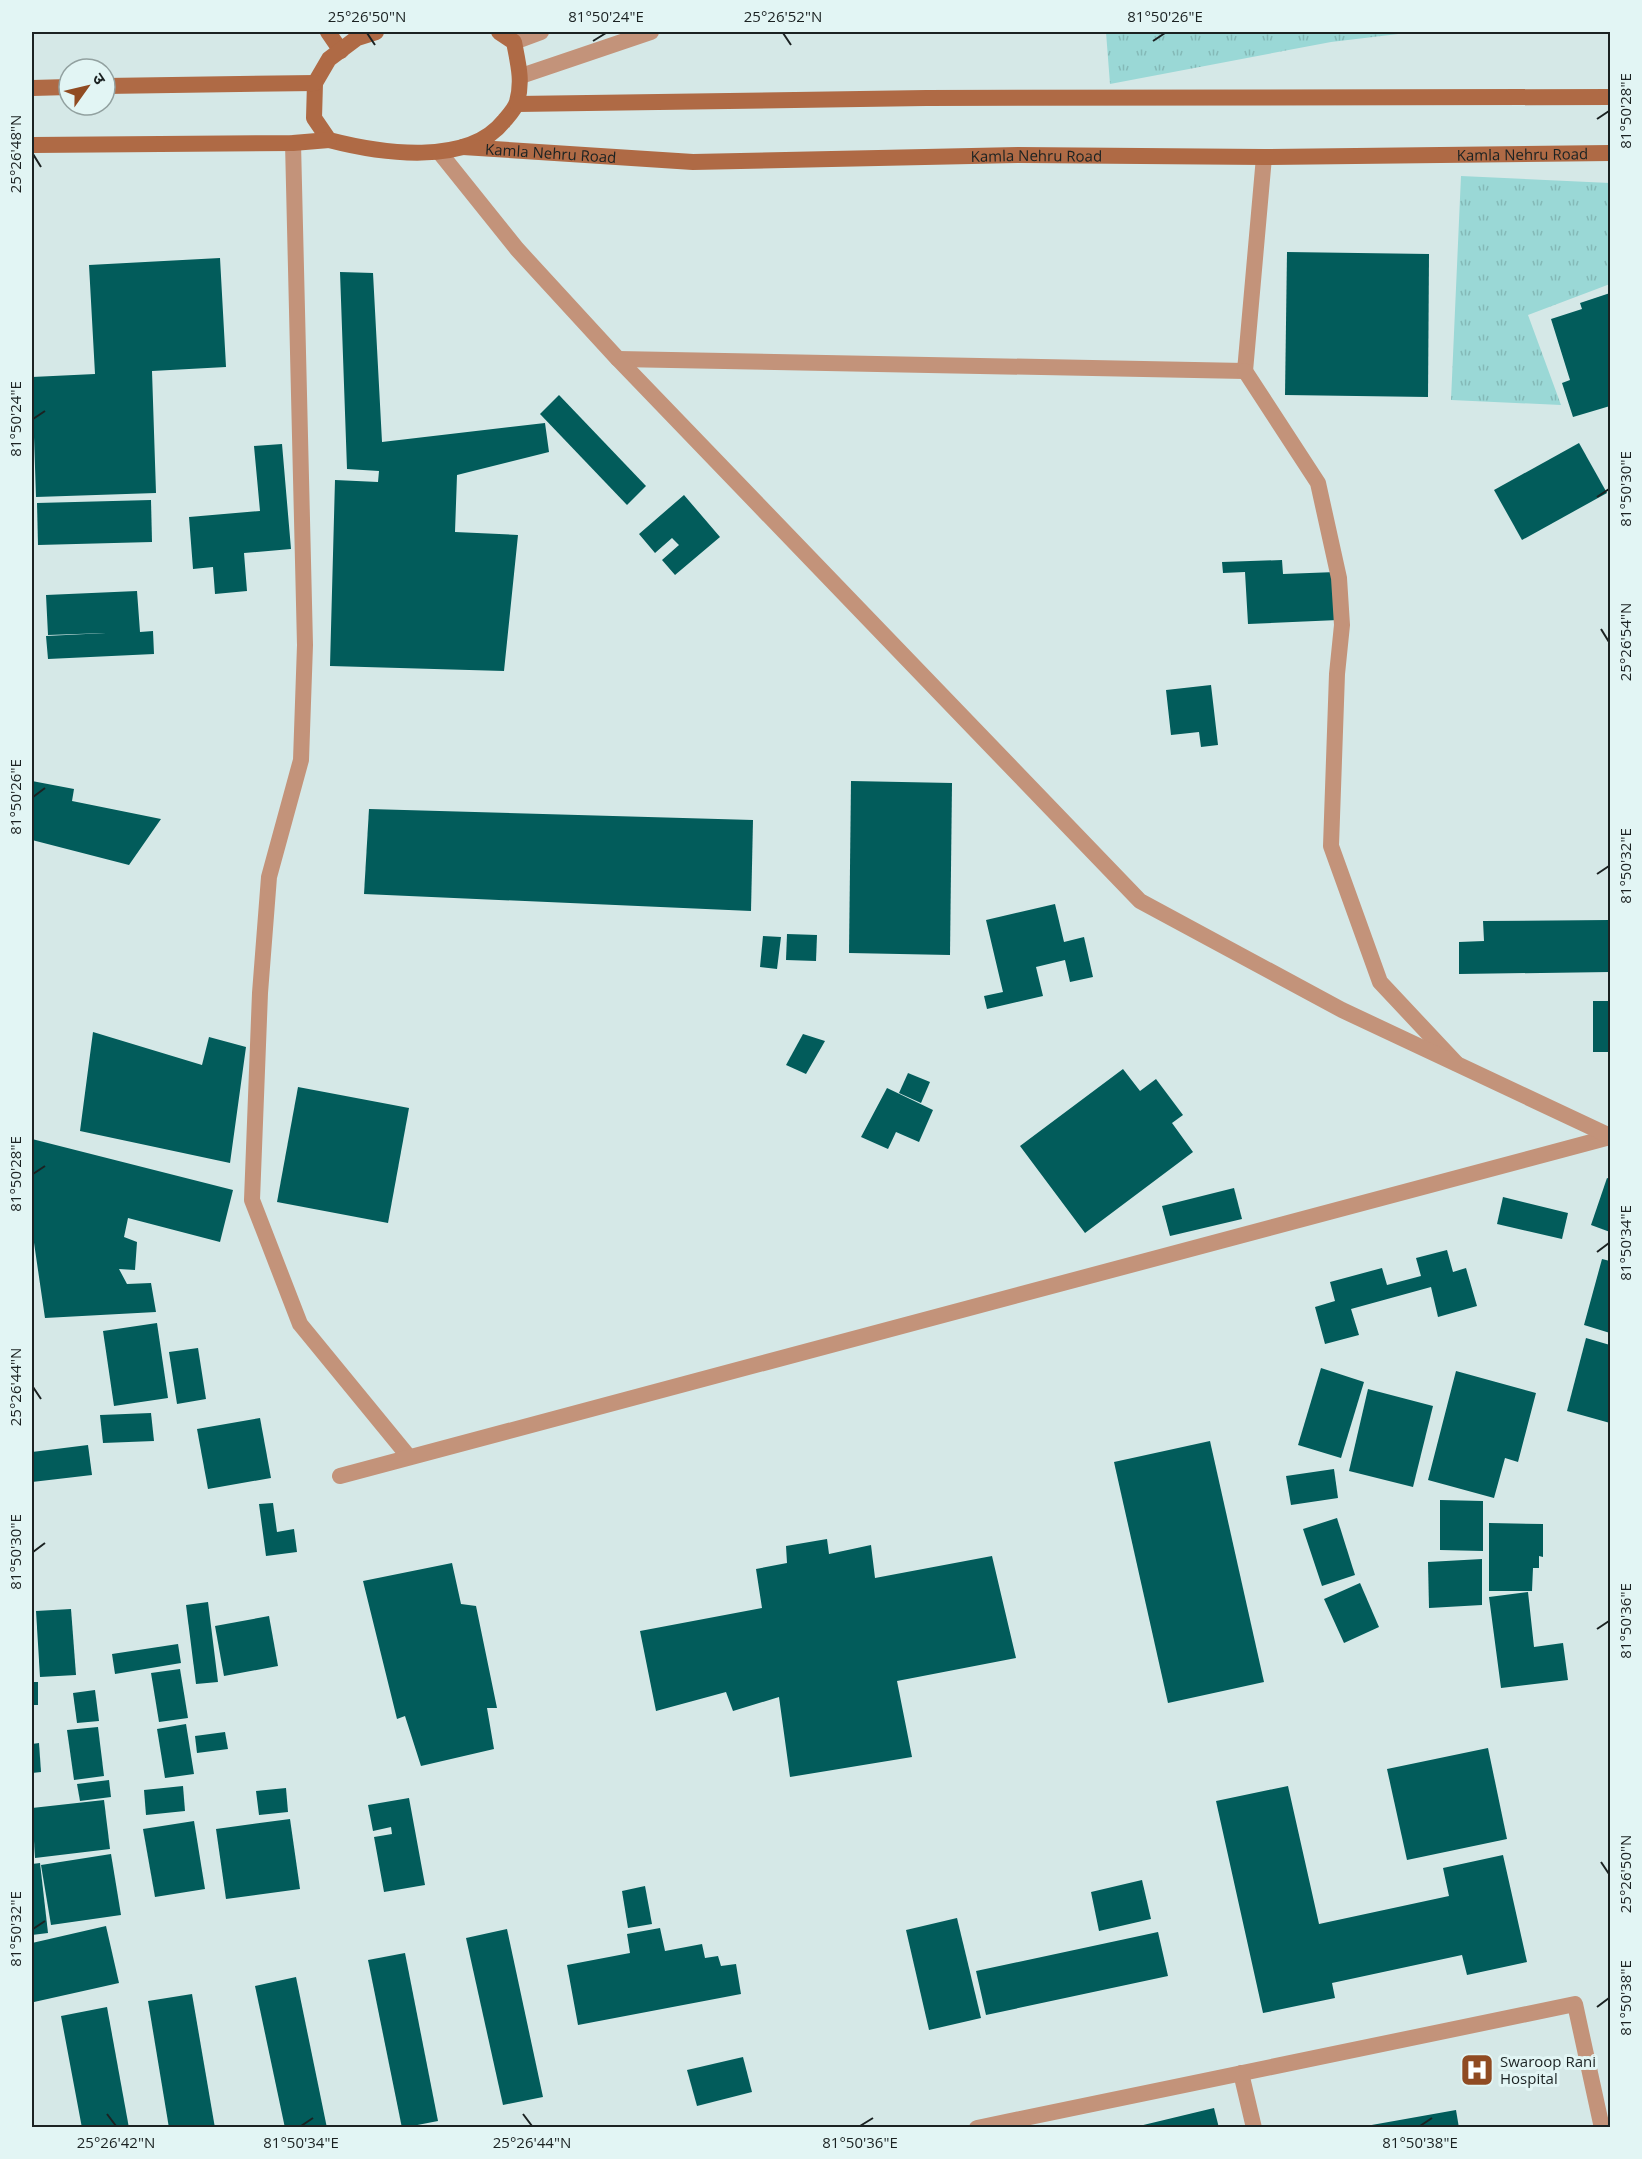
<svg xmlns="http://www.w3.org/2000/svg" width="1642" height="2159" viewBox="0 0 1642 2159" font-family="'Open Sans','Noto Sans Devanagari',sans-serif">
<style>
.park{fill:url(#park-tufts)}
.building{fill:#025c5b}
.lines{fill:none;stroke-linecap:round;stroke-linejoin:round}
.minor{stroke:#c3937a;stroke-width:16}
.tertiary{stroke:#c3937a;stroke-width:16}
.secondary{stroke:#af6a45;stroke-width:16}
.ticks{fill:none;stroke:#1b2222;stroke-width:2}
.labels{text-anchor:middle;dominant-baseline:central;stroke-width:6;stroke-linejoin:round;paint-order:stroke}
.street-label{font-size:15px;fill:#1b2222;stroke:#e2f5f4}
.poi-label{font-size:15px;fill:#1b2222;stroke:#e2f5f4;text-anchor:start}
.neatline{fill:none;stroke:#1b2222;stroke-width:2}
.ticks-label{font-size:15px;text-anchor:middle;fill:#1b2222}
</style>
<defs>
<pattern id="park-tufts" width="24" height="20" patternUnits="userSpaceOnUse" patternTransform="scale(1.5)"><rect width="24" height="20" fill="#9ad8d6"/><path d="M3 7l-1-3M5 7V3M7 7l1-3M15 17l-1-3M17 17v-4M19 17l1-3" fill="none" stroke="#84b9b7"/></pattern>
</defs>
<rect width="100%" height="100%" fill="#d5e8e7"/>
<!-- park -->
<g class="park">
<path d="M 1106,32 L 1415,32 L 1331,42 L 1110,84 Z"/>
<path d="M 1462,32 L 1610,32 L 1610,34 L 1472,33 Z"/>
<path d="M 1461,176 L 1610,183 L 1610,284 L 1528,315 L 1561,405 L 1451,400 Z"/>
</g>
<!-- building -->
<g class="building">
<path d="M 1287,252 L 1429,254 L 1428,397 L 1285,395 Z"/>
<path d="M 220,258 L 226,367 L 152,371 L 156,493 L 36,497 L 32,377 L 95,374 L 89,265 Z"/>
<path d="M 340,272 L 373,273 L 382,442 L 545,423 L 549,452 L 457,475 L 455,532 L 518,535 L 504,671 L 330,666 L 335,480 L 378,482 L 379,471 L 347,469 Z"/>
<path d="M 1610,293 L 1610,406 L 1573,417 L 1562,383 L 1570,380 L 1551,319 L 1582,309 L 1580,303 Z"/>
<path d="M 559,395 L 646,486 L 627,505 L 540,414 Z"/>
<path d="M 1579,443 L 1607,493 L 1522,540 L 1494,490 Z"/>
<path d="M 282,444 L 291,549 L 244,553 L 247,591 L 215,594 L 213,567 L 193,569 L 189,517 L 260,511 L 254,446 Z"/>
<path d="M 684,495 L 720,537 L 675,575 L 662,560 L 679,545 L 672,538 L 655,553 L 639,534 Z"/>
<path d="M 151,500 L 152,542 L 38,545 L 37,503 Z"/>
<path d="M 1282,560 L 1283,574 L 1336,572 L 1338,620 L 1248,624 L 1245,572 L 1223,573 L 1222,562 Z"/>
<path d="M 137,591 L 140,632 L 153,631 L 154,654 L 48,659 L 46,636 L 106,633 L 48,635 L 46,595 Z"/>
<path d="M 1211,685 L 1218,745 L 1201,747 L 1199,732 L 1171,735 L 1166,690 Z"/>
<path d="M 32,781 L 74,789 L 72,801 L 161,819 L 129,865 L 32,840 Z"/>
<path d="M 851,781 L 952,783 L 950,955 L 849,953 Z"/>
<path d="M 369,809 L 753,820 L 751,911 L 364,894 Z"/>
<path d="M 1055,904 L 1064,942 L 1084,937 L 1093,977 L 1070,982 L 1065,960 L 1036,967 L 1043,996 L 987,1009 L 984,996 L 1003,992 L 986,920 Z"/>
<path d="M 1610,920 L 1610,972 L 1459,974 L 1459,942 L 1484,941 L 1483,921 Z"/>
<path d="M 787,934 L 817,935 L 816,961 L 786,960 Z"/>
<path d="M 763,936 L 781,937 L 777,969 L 760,967 Z"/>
<rect x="1593" y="1001" width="17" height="51"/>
<path d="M 93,1032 L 202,1065 L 209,1037 L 246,1047 L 230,1163 L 80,1131 Z"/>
<path d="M 803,1034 L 825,1041 L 806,1074 L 786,1065 Z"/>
<path d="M 1123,1069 L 1140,1091 L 1156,1079 L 1183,1115 L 1172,1123 L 1193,1152 L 1085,1233 L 1020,1146 Z"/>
<path d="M 908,1073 L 930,1082 L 921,1103 L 899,1093 Z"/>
<path d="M 298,1087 L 409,1108 L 388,1223 L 277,1202 Z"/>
<path d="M 887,1088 L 933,1110 L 919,1142 L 896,1132 L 888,1149 L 861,1137 Z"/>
<path d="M 32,1139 L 233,1190 L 220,1242 L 128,1218 L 124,1237 L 137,1242 L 135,1270 L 119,1269 L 127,1284 L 151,1283 L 156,1312 L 45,1318 L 32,1229 Z"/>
<path d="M 1607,1178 L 1610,1179 L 1610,1232 L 1591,1225 Z"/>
<path d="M 1234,1188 L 1242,1219 L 1170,1236 L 1162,1206 Z"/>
<path d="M 1503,1197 L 1568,1213 L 1562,1239 L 1497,1224 Z"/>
<path d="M 1447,1250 L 1453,1272 L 1466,1268 L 1477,1306 L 1438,1317 L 1431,1287 L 1351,1309 L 1359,1335 L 1325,1344 L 1315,1307 L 1335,1301 L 1330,1282 L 1382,1268 L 1387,1285 L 1421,1276 L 1416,1258 Z"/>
<path d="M 1602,1259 L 1610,1261 L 1610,1333 L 1584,1325 Z"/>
<path d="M 157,1323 L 168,1398 L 114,1406 L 103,1331 Z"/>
<path d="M 1586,1338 L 1610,1345 L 1610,1423 L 1567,1411 Z"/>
<path d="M 198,1348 L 206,1399 L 177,1404 L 169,1352 Z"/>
<path d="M 1321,1368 L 1364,1382 L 1341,1458 L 1298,1445 Z"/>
<path d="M 1456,1371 L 1536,1393 L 1518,1462 L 1505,1458 L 1494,1498 L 1428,1480 Z"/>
<path d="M 1368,1389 L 1433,1406 L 1413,1487 L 1349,1471 Z"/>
<path d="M 151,1413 L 154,1441 L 103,1443 L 100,1415 Z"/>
<path d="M 260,1418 L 271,1478 L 208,1489 L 197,1429 Z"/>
<path d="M 1210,1441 L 1264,1682 L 1168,1703 L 1114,1462 Z"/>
<path d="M 88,1445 L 92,1475 L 32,1482 L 32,1452 Z"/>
<path d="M 1334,1469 L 1338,1498 L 1291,1505 L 1286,1476 Z"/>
<path d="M 1440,1500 L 1483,1501 L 1483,1551 L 1440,1550 Z"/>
<path d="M 273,1503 L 277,1532 L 294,1529 L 297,1552 L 266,1556 L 259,1504 Z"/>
<path d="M 1337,1518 L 1355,1575 L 1322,1586 L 1303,1529 Z"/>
<path d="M 1489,1523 L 1543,1524 L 1543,1557 L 1539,1556 L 1539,1568 L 1533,1568 L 1532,1591 L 1489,1591 Z"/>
<path d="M 827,1539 L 829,1554 L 871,1545 L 875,1578 L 992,1556 L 1016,1658 L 897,1681 L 912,1757 L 790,1777 L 779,1697 L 733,1711 L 726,1692 L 656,1711 L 640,1631 L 762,1608 L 756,1569 L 787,1563 L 786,1546 Z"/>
<path d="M 1482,1559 L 1482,1605 L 1429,1608 L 1428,1562 Z"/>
<path d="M 452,1563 L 461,1604 L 476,1606 L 497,1708 L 487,1708 L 494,1749 L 421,1766 L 405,1716 L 397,1719 L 363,1581 Z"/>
<path d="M 1360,1583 L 1379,1627 L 1344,1643 L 1324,1599 Z"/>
<path d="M 1528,1592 L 1534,1647 L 1563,1643 L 1568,1680 L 1501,1688 L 1489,1597 Z"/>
<path d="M 208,1602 L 218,1682 L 196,1684 L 186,1605 Z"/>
<path d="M 71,1609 L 76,1675 L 40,1677 L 36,1611 Z"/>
<path d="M 269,1616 L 278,1666 L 224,1676 L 215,1626 Z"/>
<path d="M 178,1644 L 181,1663 L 115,1674 L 112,1654 Z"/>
<path d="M 180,1669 L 188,1718 L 159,1722 L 151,1673 Z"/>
<rect x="32" y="1682" width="6" height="23"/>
<path d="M 95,1690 L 99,1721 L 77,1723 L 73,1693 Z"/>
<path d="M 186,1724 L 194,1774 L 165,1778 L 157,1729 Z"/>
<path d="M 98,1727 L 104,1776 L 74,1780 L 67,1730 Z"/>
<path d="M 225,1732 L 228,1749 L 197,1753 L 195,1736 Z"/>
<path d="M 39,1743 L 41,1772 L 32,1773 L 32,1744 Z"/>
<path d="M 1488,1748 L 1507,1839 L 1407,1860 L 1387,1769 Z"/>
<path d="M 109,1780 L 111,1797 L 80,1801 L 77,1784 Z"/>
<path d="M 183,1786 L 185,1811 L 146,1815 L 144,1790 Z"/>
<path d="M 1288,1786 L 1319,1924 L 1449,1896 L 1443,1868 L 1503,1855 L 1527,1962 L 1467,1975 L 1462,1955 L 1332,1983 L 1335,1998 L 1263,2013 L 1216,1801 Z"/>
<path d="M 286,1788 L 288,1812 L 259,1815 L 256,1791 Z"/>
<path d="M 409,1798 L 425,1885 L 384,1892 L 374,1837 L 392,1834 L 391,1827 L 373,1831 L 368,1805 Z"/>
<path d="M 104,1800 L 110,1849 L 35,1858 L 32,1808 Z"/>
<path d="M 290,1819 L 300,1889 L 226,1899 L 216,1829 Z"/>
<path d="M 194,1821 L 205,1889 L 155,1897 L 143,1829 Z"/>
<path d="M 111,1854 L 121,1915 L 51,1925 L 41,1865 Z"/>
<path d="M 40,1863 L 48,1933 L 32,1935 L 32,1864 Z"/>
<path d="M 1142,1880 L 1151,1919 L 1099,1931 L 1091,1892 Z"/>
<path d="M 645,1886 L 652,1924 L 628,1928 L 622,1891 Z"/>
<path d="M 957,1918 L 981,2018 L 929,2030 L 906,1930 Z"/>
<path d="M 106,1926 L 119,1983 L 34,2002 L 32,1989 L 32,1943 Z"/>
<path d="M 660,1928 L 665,1951 L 702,1944 L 705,1958 L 718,1956 L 721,1966 L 736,1964 L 741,1994 L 578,2025 L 567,1965 L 630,1953 L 627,1934 Z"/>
<path d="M 507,1929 L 543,2097 L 503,2105 L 466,1938 Z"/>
<path d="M 1158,1932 L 1168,1976 L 986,2015 L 976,1971 Z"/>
<path d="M 405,1953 L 438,2121 L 402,2128 L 368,1960 Z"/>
<path d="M 296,1977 L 327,2128 L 285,2128 L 255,1986 Z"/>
<path d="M 192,1994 L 215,2128 L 169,2128 L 148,2001 Z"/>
<path d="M 107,2007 L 129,2128 L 82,2128 L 61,2016 Z"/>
<path d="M 743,2057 L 752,2092 L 697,2106 L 687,2070 Z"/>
<path d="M 1214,2108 L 1219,2128 L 1135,2128 L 1135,2127 Z"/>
<path d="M 1456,2110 L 1459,2128 L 1366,2128 L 1366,2126 Z"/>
</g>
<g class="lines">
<!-- minor -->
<g class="minor">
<path d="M 293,143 L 305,645 L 301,760 L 269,877 L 260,993 L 252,1200 L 300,1324 L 409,1457"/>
<path d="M 618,359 L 1245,371 L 1264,157"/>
<path d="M 1245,371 L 1318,483 L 1339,578 L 1342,625 L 1337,674 L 1331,846 L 1380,982 L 1456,1063"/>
<path d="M 340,1476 L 1610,1137"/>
<path d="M 1241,2073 L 1254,2128"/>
<path d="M 977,2128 L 1575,2004 L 1602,2128"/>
</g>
<!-- tertiary -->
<g class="tertiary">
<path d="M 514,42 L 541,32"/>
<path d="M 521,76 L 651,32"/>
<path d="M 440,153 L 517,249 L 618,359 L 1140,901 L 1342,1010 L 1610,1136"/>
</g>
<!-- secondary -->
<g class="secondary">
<path d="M 328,32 L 341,51"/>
<path d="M 376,32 L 357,38 L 329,59 L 315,83 L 314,118 L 329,140 C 379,153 468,167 504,121 C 509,115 515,109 517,102 C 523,81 518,63 514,42 L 499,32"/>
<path d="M 105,86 L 315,83"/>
<path d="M 32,88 L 69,87"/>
<path d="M 517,104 L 926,98 L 1610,97"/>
<path d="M 32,145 L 293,143 L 329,140"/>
<path id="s1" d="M 463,147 L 693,162 L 1018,155 L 1264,157 L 1610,153"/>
</g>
</g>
<!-- ticks -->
<path class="ticks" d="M 367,33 L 375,45M 783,33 L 791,45M 593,41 L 606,33M 1153,41 L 1165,33M 1597,119 L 1609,111M 33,154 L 41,167M 33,419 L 45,411M 1597,497 L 1609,489M 1601,629 L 1609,642M 33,797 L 45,788M 1597,874 L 1609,866M 33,1174 L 45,1166M 1597,1252 L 1609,1243M 33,1387 L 41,1399M 33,1552 L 45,1543M 1597,1629 L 1609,1621M 1601,1862 L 1609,1874M 33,1929 L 45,1921M 1597,2007 L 1609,1998M 107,2114 L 116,2126M 523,2114 L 532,2126M 301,2126 L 313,2118M 860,2126 L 873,2118M 1420,2126 L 1432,2118"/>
<!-- icons -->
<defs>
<symbol id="hospital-square" viewBox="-11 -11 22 22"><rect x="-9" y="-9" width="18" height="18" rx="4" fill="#904b22" stroke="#e2f5f4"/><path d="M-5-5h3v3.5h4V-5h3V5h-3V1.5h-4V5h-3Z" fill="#fff"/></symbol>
</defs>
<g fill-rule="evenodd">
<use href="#hospital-square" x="1458" y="2051" width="38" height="38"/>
</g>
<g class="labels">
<!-- street labels -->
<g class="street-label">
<text stroke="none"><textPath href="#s1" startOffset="88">Kamla Nehru Road</textPath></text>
<text stroke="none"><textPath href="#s1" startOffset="1060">Kamla Nehru Road</textPath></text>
<text stroke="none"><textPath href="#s1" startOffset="574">Kamla Nehru Road</textPath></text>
</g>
<!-- poi labels -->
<g class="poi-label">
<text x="1500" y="2061">Swaroop Rani<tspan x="1500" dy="17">Hospital</tspan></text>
</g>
</g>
<!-- border -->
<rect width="1642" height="2159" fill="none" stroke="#e2f5f4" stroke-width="66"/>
<!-- north arrow -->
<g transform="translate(87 87) rotate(56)"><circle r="28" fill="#e2f5f4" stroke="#92a1a0" stroke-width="1.5"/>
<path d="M0-4.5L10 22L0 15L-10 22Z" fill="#904b22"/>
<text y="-9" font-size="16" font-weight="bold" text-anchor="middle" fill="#1b2222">उ</text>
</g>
<rect x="33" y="33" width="1576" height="2093" class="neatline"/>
<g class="ticks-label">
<text x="367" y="22">25°26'50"N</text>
<text x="606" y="22">81°50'24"E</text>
<text x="783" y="22">25°26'52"N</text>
<text x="1165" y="22">81°50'26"E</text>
<text transform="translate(1626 111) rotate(-90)" y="5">81°50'28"E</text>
<text transform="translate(16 154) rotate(-90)" y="5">25°26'48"N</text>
<text transform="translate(16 419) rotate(-90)" y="5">81°50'24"E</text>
<text transform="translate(1626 489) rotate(-90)" y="5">81°50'30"E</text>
<text transform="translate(1626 642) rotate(-90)" y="5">25°26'54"N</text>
<text transform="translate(16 797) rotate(-90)" y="5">81°50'26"E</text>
<text transform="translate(1626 866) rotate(-90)" y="5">81°50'32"E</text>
<text transform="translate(16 1174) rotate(-90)" y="5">81°50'28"E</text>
<text transform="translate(1626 1243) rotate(-90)" y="5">81°50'34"E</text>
<text transform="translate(16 1387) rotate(-90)" y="5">25°26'44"N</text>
<text transform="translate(16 1552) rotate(-90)" y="5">81°50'30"E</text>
<text transform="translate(1626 1621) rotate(-90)" y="5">81°50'36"E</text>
<text transform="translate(1626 1874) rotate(-90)" y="5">25°26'50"N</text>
<text transform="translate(16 1929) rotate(-90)" y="5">81°50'32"E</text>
<text transform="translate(1626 1998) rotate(-90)" y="5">81°50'38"E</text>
<text x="116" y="2148">25°26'42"N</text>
<text x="301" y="2148">81°50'34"E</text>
<text x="532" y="2148">25°26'44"N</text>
<text x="860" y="2148">81°50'36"E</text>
<text x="1420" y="2148">81°50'38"E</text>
</g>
</svg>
